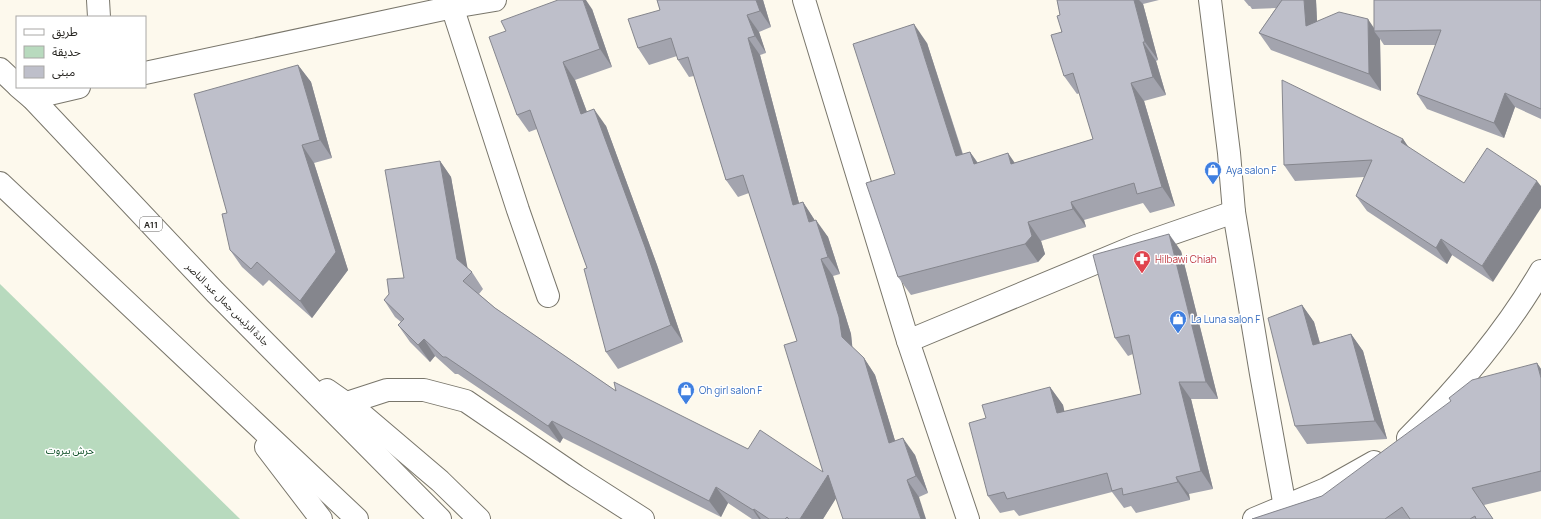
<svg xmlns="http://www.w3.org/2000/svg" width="1541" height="519" viewBox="0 0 1541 519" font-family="Manrope,'Noto Sans Arabic',sans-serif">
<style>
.green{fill:#b8dabe}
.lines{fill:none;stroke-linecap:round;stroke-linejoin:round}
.minor-casing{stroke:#79766b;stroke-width:24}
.trunk-casing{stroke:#79766b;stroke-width:24}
.minor{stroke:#fff;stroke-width:22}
.trunk{stroke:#fff;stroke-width:22}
.wall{fill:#a3a4ae}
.shaded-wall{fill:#85868d}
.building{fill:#bebfca;stroke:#85868d}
.labels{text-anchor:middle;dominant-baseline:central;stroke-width:3;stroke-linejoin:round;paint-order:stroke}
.shield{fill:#fff;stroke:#686664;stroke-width:1}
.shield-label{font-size:9px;font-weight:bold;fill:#272521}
.shop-label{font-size:10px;fill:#366cbe;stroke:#fff;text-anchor:start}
.health-label{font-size:10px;fill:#be3a42;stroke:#fff;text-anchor:start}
.street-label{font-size:10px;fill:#272521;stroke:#fff}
.park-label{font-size:10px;fill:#0a4c23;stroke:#fff}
</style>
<rect width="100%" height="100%" fill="#fdf9ed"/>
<!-- green -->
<path class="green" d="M 0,284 L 240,519 L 0,519 Z"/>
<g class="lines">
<defs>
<g id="minor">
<path d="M 98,0 L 99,17"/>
<path d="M 450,0 L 518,210 L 548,296"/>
<path d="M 804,0 L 908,341 L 968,519"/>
<path d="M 1210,0 L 1229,153 L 1234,212 L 1261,374 L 1285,507"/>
<path d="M 145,73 L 453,7 L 495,0"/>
<path d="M 32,98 L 79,87"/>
<path d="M 908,341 L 1136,246 L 1234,212"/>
<path d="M 347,403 L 387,390 L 424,390 L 466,401 L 576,476 L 643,519"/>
<path d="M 1408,438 C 1459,387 1505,333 1541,271"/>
<path d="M 1254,519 L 1326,489 L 1374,462"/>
</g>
<g id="trunk">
<path d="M 0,69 L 17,85"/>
<path d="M 19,87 L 32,98 L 215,292 L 440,519"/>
<path d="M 0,183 L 357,519"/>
<path d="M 327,390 L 360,413 L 440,481 L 479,519"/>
<path d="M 266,447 L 321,519"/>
</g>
</defs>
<!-- minor casing -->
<use href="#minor" class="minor-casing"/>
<!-- trunk casing -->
<use href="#trunk" class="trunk-casing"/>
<!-- minor -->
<use href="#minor" class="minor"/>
<!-- trunk -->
<use href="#trunk" class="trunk"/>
</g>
<!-- wall -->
<g class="wall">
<path d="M 657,0 L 763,0 L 771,27 L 759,32 L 766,53 L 760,55 L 799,203 L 803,202 L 815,221 L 828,237 L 840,274 L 833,276 L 851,334 L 852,347 L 864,358 L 875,375 L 895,441 L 915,455 L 928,493 L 919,497 L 836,498 L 823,519 L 752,519 L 728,503 L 721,517 L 563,438 L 560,443 L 458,374 L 455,374 L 435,356 L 430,362 L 410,342 L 398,325 L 401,322 L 395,317 L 384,300 L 404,278 L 440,161 L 451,177 L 467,269 L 472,272 L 483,289 L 479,294 L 495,308 L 616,391 L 748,449 L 823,472 L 797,341 L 749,193 L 738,197 L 726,180 L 694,76 L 689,77 L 678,60 L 677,56 L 649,65 L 638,48 L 660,10 Z"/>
<path d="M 1057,0 L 1159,0 L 1143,4 L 1158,60 L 1156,61 L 1166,95 L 1144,101 L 1175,206 L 1150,213 L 1143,203 L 1084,220 L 1086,227 L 1041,241 L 1045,254 L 1038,262 L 911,295 L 898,277 L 895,174 L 927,43 L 963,154 L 970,152 L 978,163 L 1014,163 L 1093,139 L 1080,93 L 1077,94 L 1064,76 L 1060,15 Z"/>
<path d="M 1244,0 L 1316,0 L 1317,21 L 1374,28 L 1541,0 L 1541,119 L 1515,107 L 1504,138 L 1427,109 L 1417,94 L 1436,45 L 1384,45 L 1380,39 L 1381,91 L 1271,50 L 1259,33 L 1276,8 L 1252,9 L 1250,6 L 1249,6 Z"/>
<path d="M 592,9 L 612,67 L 575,80 L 587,112 L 606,126 L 657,265 L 683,342 L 618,369 L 606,352 L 587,268 L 537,129 L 529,132 L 517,115 L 506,31 Z"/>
<path d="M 298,65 L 311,82 L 332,158 L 314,163 L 348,270 L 312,318 L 269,280 L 263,286 L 242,267 L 230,250 L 227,213 Z"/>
<path d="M 1403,139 L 1493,282 L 1452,255 L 1447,264 L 1367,211 L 1356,196 L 1364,177 L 1295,181 L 1284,165 Z"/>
<path d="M 1181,251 L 1218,399 L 1191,399 L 1213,489 L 1189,494 L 1190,500 L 1136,513 L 1131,506 L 1124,508 L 1112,492 L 1019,516 L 1014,510 L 1000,513 L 988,496 L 986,418 L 1050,387 L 1063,405 L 1064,412 L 1141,394 L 1133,354 L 1128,356 L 1115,338 Z"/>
<path d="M 1302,305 L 1314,322 L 1320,343 L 1351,334 L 1363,351 L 1387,439 L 1307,444 L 1295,426 Z"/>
<path d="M 1537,363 L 1541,369 L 1541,491 L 1484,505 L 1493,519 L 1252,519 L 1322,496 Z"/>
</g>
<!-- shaded-wall -->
<g class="shaded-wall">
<path d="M 583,0 L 586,0 L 592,9 L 612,67 L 600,49 Z"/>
<path d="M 756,0 L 763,0 L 771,27 L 760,11 Z"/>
<path d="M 1134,0 L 1139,0 L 1143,4 L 1158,60 L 1145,42 Z"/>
<path d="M 1304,0 L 1316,0 L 1318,43 L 1306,26 Z"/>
<path d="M 747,15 L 759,32 L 766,53 L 755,36 Z"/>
<path d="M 1368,19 L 1376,31 L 1374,31 L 1380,39 L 1381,91 L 1369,74 Z"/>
<path d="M 914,24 L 927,43 L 969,175 L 956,156 Z"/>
<path d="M 748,38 L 760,55 L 804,222 L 793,205 Z"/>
<path d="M 1143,42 L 1156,61 L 1166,95 L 1153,77 Z"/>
<path d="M 563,62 L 575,80 L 594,131 L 581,114 Z"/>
<path d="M 298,65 L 311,82 L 332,158 L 320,140 Z"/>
<path d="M 1131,83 L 1144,101 L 1175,206 L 1162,187 Z"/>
<path d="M 1505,93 L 1515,107 L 1504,138 L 1494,123 Z"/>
<path d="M 594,109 L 606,126 L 657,265 L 683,342 L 671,325 Z"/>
<path d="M 1403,139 L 1414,155 L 1401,142 Z"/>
<path d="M 302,145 L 314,163 L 348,270 L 312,318 L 300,301 Z"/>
<path d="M 970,152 L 983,171 L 974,164 Z"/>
<path d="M 1008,153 L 1021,172 L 1011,164 Z"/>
<path d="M 440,161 L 451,177 L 469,276 L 457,259 Z"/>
<path d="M 1537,181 L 1541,186 L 1541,208 L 1493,282 L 1482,266 Z"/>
<path d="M 803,202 L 814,219 L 821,239 L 809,222 Z"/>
<path d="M 1071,202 L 1084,220 L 1086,227 L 1073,209 Z"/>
<path d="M 816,220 L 828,237 L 840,274 L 828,257 Z"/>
<path d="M 1028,222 L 1041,241 L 1045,254 L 1038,262 L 1025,244 Z"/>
<path d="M 1169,234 L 1181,251 L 1218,399 L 1206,382 Z"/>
<path d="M 1441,239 L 1452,255 L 1447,264 L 1436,248 Z"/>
<path d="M 821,259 L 833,276 L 851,334 L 853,353 L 842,337 Z"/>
<path d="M 1302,305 L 1314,322 L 1325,362 L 1313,345 Z"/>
<path d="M 1351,334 L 1363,351 L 1387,439 L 1375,421 Z"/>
<path d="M 424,339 L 435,356 L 430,362 L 418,345 Z"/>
<path d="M 864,358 L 875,375 L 901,460 L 889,443 Z"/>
<path d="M 1537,363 L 1541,369 L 1541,378 Z"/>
<path d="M 1179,382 L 1191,399 L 1213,489 L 1201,471 Z"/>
<path d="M 1050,387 L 1063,405 L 1069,431 L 1057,413 Z"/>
<path d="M 552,421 L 563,438 L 560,443 L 548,426 Z"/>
<path d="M 903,438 L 915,455 L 928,493 L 916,476 Z"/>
<path d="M 828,475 L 840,492 L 823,519 L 800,519 Z"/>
<path d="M 1176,477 L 1189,494 L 1190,500 L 1178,482 Z"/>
<path d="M 907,480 L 919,497 L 926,519 L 921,519 Z"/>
<path d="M 716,487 L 728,503 L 721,517 L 709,501 Z"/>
<path d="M 754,509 L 761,519 L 759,519 L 753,510 Z"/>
</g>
<!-- building -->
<g class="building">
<path d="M 558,0 L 583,0 L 600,49 L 563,62 L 581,114 L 594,109 L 645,247 L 671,325 L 606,352 L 584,269 L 587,268 L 530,110 L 517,115 L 489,37 L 506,31 L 501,21 Z"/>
<path d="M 657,0 L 756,0 L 760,11 L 747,15 L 755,36 L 748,38 L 793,205 L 803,202 L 809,222 L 816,220 L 828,257 L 821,259 L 839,317 L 842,337 L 864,358 L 889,443 L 903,438 L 916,476 L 907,480 L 921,519 L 843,519 L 828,475 L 800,519 L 789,519 L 787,517 L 785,519 L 769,519 L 754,509 L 753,510 L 716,487 L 709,501 L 552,421 L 548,426 L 446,357 L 443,357 L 424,339 L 418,345 L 398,325 L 404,319 L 384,300 L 389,294 L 387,279 L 404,278 L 385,170 L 440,161 L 457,259 L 472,272 L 463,281 L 495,308 L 616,391 L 614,382 L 748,449 L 760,430 L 823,472 L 784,345 L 797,341 L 743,175 L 726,180 L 688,57 L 678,60 L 671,38 L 638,48 L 628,19 L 660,10 Z"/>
<path d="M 1057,0 L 1134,0 L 1145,42 L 1143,42 L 1153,77 L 1131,83 L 1162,187 L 1137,194 L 1134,183 L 1071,202 L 1073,209 L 1028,222 L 1032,236 L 1025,244 L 898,277 L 866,183 L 895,174 L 853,44 L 914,24 L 956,156 L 970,152 L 974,164 L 1008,153 L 1011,164 L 1093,139 L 1073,73 L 1064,76 L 1051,35 L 1062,32 L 1057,16 L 1060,15 Z"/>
<path d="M 1282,0 L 1304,0 L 1306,26 L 1339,12 L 1368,19 L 1369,74 L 1259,33 Z"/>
<path d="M 1374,0 L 1541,0 L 1541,109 L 1505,93 L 1494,123 L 1417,94 L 1441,30 L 1374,31 Z"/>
<path d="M 298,65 L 320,140 L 302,145 L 336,252 L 300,301 L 257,262 L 251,269 L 230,250 L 222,214 L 227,213 L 194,94 Z"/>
<path d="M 1282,80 L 1403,139 L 1401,142 L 1464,183 L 1487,148 L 1537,181 L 1482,266 L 1441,239 L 1436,248 L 1356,196 L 1372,160 L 1284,165 Z"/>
<path d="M 1169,234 L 1206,382 L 1179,382 L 1201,471 L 1176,477 L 1178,482 L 1123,495 L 1122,488 L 1112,491 L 1107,473 L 1007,499 L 1004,492 L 988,496 L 969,423 L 986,418 L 982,405 L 1050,387 L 1057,413 L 1141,394 L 1129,335 L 1115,338 L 1093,255 Z"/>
<path d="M 1302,305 L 1313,345 L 1351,334 L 1375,421 L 1295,426 L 1268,318 Z"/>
<path d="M 1537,363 L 1541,378 L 1541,471 L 1472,488 L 1493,519 L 1476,519 L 1475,516 L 1470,519 L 1410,519 L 1402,507 L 1385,519 L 1252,519 L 1322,496 L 1451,401 L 1449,398 L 1472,380 Z"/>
</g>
<!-- icons -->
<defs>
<symbol id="shop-pin" viewBox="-11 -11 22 30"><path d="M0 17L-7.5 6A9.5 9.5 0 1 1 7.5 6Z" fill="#3f7fe0" stroke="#fff"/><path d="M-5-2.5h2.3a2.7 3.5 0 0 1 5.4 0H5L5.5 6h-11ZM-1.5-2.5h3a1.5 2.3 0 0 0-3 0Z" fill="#fff"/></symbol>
<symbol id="pharmacy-pin" viewBox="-11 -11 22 30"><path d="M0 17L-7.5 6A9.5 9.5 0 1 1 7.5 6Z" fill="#e0444e" stroke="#fff"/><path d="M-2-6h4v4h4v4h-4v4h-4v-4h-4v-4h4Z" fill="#fff"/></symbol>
</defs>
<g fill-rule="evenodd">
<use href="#shop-pin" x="1203" y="160" width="20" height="27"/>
<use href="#pharmacy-pin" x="1132" y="249" width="20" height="27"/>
<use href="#shop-pin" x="1168" y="309" width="20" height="27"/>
<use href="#shop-pin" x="676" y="380" width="20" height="27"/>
</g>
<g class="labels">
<!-- shield labels -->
<rect class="shield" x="140" y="217" width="22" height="14" rx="3"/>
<g class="shield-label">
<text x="151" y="224">A11</text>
</g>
<!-- shop labels -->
<g class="shop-label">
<text x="1226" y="170">Aya salon F</text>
<text x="1191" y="319">La Luna salon F</text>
<text x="699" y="390">Oh girl salon F</text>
</g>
<!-- health labels -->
<g class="health-label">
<text x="1155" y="259">Hilbawi Chiah</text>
</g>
<!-- street labels -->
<g class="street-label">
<text transform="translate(228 304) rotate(45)">جادة الرئيس جمال عبد الناصر</text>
</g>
<!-- park labels -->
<g class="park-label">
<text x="70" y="450">حرش بيروت</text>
</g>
</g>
<!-- legend -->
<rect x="16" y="16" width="130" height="72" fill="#ffffff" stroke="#a9a8a6"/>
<rect x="24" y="29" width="20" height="6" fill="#ffffff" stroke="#a9a8a6"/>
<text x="52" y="36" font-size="12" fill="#272521">طريق</text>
<rect x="24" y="46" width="20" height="12" fill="#b8dabe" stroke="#a9a8a6"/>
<text x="52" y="56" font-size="12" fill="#272521">حديقة</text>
<rect x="24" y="66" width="20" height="12" fill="#bebfca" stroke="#a9a8a6"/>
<text x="52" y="76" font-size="12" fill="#272521">مبنى</text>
</svg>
